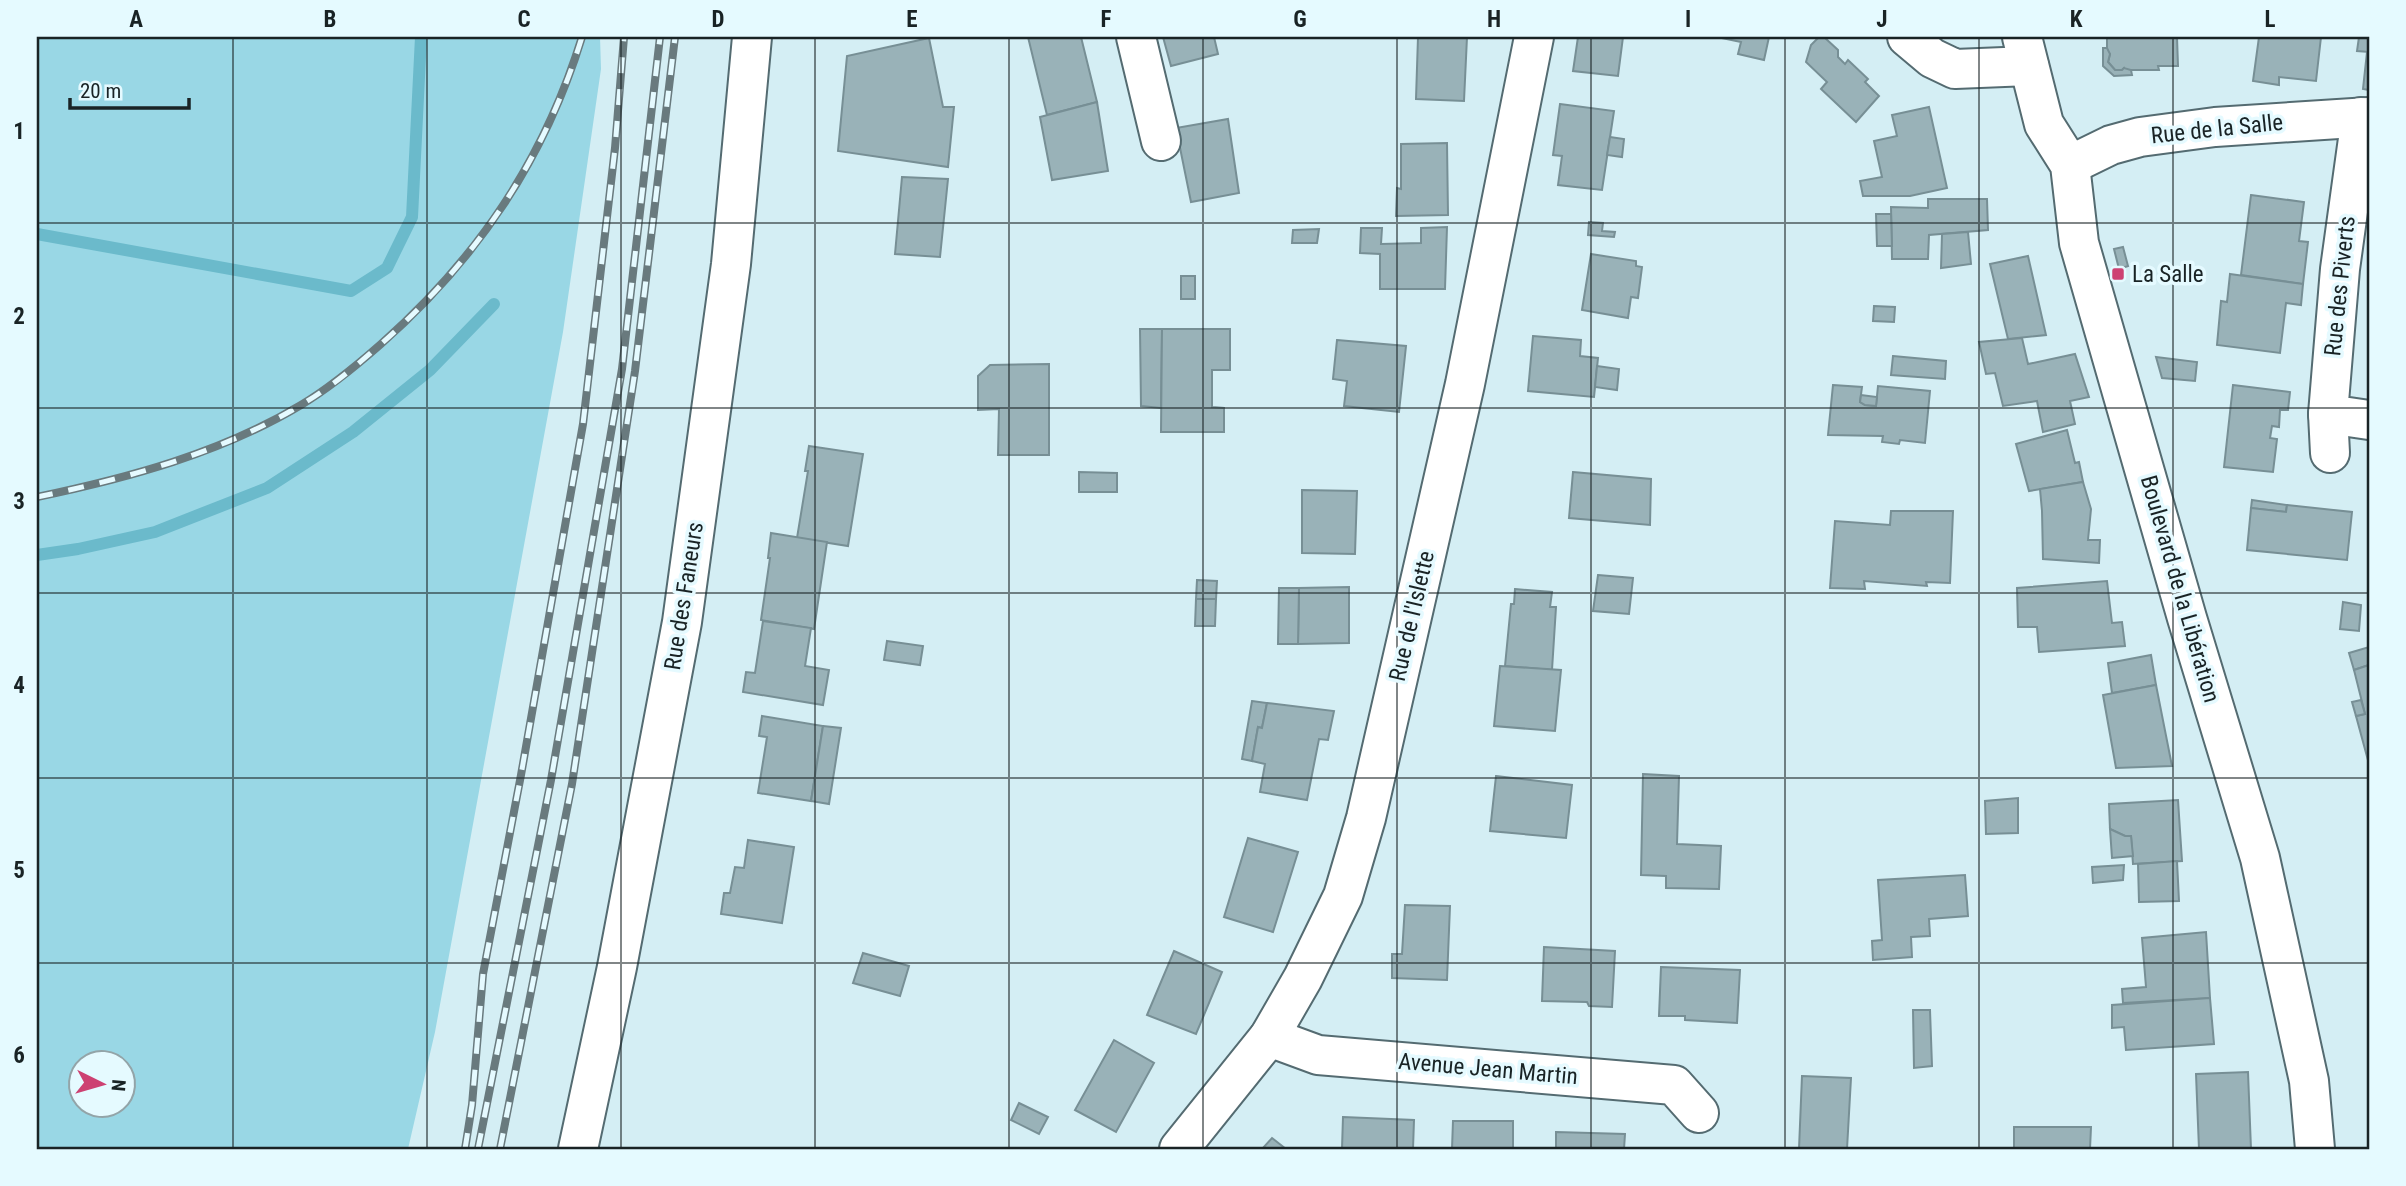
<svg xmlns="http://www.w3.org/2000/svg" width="2406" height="1186" viewBox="0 0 2406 1186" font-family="'Roboto Condensed',sans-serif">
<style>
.green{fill:#99d7e5;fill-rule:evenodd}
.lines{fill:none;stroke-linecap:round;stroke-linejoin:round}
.stream{stroke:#6bbacb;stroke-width:12}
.building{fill:#99b2b8;stroke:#778f95;stroke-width:2}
.minor-casing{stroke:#546b71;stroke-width:42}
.minor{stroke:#fff;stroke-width:38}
.rail-casing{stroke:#697a7e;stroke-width:8}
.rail{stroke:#e5faff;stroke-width:5;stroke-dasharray:16;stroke-linecap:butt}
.grid{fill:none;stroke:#192325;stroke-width:2;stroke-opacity:0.55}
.poi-dot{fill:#cd4172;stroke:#e5faff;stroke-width:2.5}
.labels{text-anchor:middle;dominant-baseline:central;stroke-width:7;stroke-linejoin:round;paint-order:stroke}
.street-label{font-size:23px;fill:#192325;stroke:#e5faff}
.poi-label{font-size:23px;fill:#192325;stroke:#e5faff;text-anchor:start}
.neatline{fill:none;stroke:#192325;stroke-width:2.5}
.grid-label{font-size:23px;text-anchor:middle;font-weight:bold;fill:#192325}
</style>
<rect width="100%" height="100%" fill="#d4eef4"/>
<!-- green -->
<path class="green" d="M 37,37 L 600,37 L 601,69 L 563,332 L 435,1032 L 408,1149 L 37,1149 ZM 80,1064 L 122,1064 L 122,1106 L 80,1106 Z"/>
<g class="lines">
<!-- stream -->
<g class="stream">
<path d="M 37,234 L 351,291 L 387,268 L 412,217 L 421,37"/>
<path d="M 37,555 L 78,549 L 155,532 L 267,488 L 353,432 L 430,370 L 494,304"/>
</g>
</g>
<!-- building -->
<g class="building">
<path d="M 1028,37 L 1081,37 L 1097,102 L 1047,115 Z"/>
<path d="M 1163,37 L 1214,37 L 1218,54 L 1171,66 Z"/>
<path d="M 1418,37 L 1467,37 L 1464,101 L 1416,99 Z"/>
<path d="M 1578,37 L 1623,37 L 1618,76 L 1573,71 Z"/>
<path d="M 1717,37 L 1769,37 L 1764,60 L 1738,54 L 1741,42 Z"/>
<path d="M 1819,37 L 1824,37 L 1838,50 L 1838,57 L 1845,64 L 1848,60 L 1868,79 L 1865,82 L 1879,96 L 1856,122 L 1821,89 L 1827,82 L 1806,62 L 1811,45 Z"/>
<path d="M 2107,37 L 2177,37 L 2178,66 L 2158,66 L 2159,70 L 2125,70 L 2124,68 L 2122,70 L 2115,70 L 2108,62 L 2110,54 L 2107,51 Z"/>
<path d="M 2259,37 L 2321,37 L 2316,81 L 2279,77 L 2279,85 L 2253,81 Z"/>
<path d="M 2359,37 L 2369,37 L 2369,52 L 2357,51 Z"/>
<path d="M 929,38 L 943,107 L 954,107 L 948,167 L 838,151 L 847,56 Z"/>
<path d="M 2103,48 L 2107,48 L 2110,54 L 2108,62 L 2115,70 L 2122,70 L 2124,68 L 2131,70 L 2132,75 L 2114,76 L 2103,66 Z"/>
<path d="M 2367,52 L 2369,52 L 2369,90 L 2363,89 Z"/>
<path d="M 1097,102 L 1108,171 L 1052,180 L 1040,117 Z"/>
<path d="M 1560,104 L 1614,111 L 1602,190 L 1558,185 L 1562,156 L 1553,155 Z"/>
<path d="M 1929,107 L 1947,188 L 1910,196 L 1863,196 L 1860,181 L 1882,177 L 1874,141 L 1897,136 L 1892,115 Z"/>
<path d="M 1228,119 L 1239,193 L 1191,202 L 1176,128 Z"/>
<path d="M 1610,137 L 1624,139 L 1622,157 L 1607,155 Z"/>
<path d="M 1447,143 L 1448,215 L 1396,216 L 1397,188 L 1401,189 L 1401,144 Z"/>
<path d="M 902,177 L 948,179 L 940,257 L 895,254 Z"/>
<path d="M 2251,195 L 2304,202 L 2299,241 L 2308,242 L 2303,284 L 2241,275 Z"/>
<path d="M 1928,199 L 1987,199 L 1988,230 L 1929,235 L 1928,259 L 1892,259 L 1891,207 L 1928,208 Z"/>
<path d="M 1876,214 L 1891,214 L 1892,246 L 1877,246 Z"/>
<path d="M 1589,222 L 1603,223 L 1602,231 L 1615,232 L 1614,237 L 1588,235 Z"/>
<path d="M 1447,227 L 1445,289 L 1380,289 L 1380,254 L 1360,253 L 1361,228 L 1382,228 L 1381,244 L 1421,243 L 1421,228 Z"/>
<path d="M 1319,229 L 1317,243 L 1292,243 L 1293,230 Z"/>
<path d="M 1968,232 L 1971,264 L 1941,268 L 1942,234 Z"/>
<path d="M 2123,247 L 2128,266 L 2119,269 L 2114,249 Z"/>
<path d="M 1591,254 L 1636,261 L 1636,266 L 1642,267 L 1638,298 L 1631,297 L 1628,318 L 1582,310 Z"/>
<path d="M 2028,256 L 2046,335 L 2008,339 L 1990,264 Z"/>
<path d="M 2230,274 L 2303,284 L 2301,305 L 2286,303 L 2280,353 L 2217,345 L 2221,301 L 2227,302 Z"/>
<rect x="1181" y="276" width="14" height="23"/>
<path d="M 1874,306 L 1895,307 L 1894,322 L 1873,321 Z"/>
<path d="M 1140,329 L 1162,329 L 1161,408 L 1141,406 Z"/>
<path d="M 1162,329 L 1230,329 L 1230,370 L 1212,370 L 1212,407 L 1224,408 L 1224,432 L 1161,432 Z"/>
<path d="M 1533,336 L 1581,340 L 1580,356 L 1598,358 L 1594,397 L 1528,391 Z"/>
<path d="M 2022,338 L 2028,364 L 2075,354 L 2089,397 L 2070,401 L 2075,424 L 2043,432 L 2037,401 L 2003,406 L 1995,373 L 1986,374 L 1979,342 Z"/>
<path d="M 1337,340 L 1406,346 L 1399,412 L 1344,406 L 1347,381 L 1333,379 Z"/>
<path d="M 1893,356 L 1946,361 L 1945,379 L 1891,375 Z"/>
<path d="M 2156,357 L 2197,362 L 2195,381 L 2162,378 Z"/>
<path d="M 1049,364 L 1049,455 L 998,455 L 999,409 L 978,410 L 978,376 L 990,365 Z"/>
<path d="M 1597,366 L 1619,369 L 1617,390 L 1595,387 Z"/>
<path d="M 1833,385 L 1862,387 L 1860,402 L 1865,405 L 1876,406 L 1878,386 L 1930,391 L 1925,443 L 1900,440 L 1899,444 L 1882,442 L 1883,436 L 1828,435 Z"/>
<path d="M 2233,385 L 2290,392 L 2288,410 L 2280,410 L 2279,427 L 2272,426 L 2270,438 L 2277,439 L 2273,472 L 2224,467 Z"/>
<path d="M 1861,395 L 1877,397 L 1876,406 L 1865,405 L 1860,402 Z"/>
<path d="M 2067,430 L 2075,463 L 2079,462 L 2083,482 L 2029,491 L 2016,444 Z"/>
<path d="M 809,446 L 863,454 L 848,546 L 797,538 L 808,471 L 805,471 Z"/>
<path d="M 1079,472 L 1117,473 L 1117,492 L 1079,492 Z"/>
<path d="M 1573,472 L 1651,479 L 1650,525 L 1569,518 Z"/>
<path d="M 2083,482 L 2091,509 L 2088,540 L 2100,540 L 2099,563 L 2043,559 L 2042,511 L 2040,489 Z"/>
<path d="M 1302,490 L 1357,491 L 1355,554 L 1302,553 Z"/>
<path d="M 2252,500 L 2287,505 L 2286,512 L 2251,508 Z"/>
<path d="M 2287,505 L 2352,512 L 2347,560 L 2247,550 L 2251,508 L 2286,512 Z"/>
<path d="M 1891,511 L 1953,511 L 1950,583 L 1926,582 L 1927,586 L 1864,581 L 1865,589 L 1830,588 L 1835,521 L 1890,525 Z"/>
<path d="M 771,533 L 827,542 L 814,629 L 761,620 L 770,558 L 768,558 Z"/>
<path d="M 1598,575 L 1633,578 L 1629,614 L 1593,611 Z"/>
<path d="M 1197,580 L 1217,581 L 1216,599 L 1196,599 Z"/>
<path d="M 2107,581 L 2112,623 L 2122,622 L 2125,646 L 2039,652 L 2037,627 L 2018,627 L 2017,588 Z"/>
<path d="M 1349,587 L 1349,643 L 1298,644 L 1299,588 Z"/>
<path d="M 1279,588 L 1299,588 L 1298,644 L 1278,644 Z"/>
<path d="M 1515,589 L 1552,592 L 1550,607 L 1556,607 L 1552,670 L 1505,666 L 1511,604 L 1514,604 Z"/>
<path d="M 1196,599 L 1216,599 L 1215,626 L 1195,626 Z"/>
<path d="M 2343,602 L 2361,605 L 2359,631 L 2340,629 Z"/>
<path d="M 763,621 L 811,628 L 805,666 L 829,670 L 823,705 L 743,692 L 746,672 L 755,673 Z"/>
<path d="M 887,641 L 923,646 L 920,665 L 884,660 Z"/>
<path d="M 2369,647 L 2369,665 L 2354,670 L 2349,653 Z"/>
<path d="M 2151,655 L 2156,685 L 2112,693 L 2108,663 Z"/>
<path d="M 2369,665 L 2369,764 L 2356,716 L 2365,714 L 2354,670 Z"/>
<path d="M 1500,666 L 1561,670 L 1555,731 L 1494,726 Z"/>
<path d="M 2156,685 L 2172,766 L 2116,768 L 2103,695 Z"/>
<path d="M 2361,700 L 2365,714 L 2356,716 L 2352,702 Z"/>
<path d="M 1252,701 L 1267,703 L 1262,728 L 1258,727 L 1252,761 L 1242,759 Z"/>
<path d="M 1267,703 L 1334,711 L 1328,740 L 1319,739 L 1307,800 L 1260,792 L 1265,764 L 1252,761 L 1258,727 L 1262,728 Z"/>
<path d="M 762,716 L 823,726 L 811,801 L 758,793 L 767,737 L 759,736 Z"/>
<path d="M 823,726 L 841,728 L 829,804 L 811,801 Z"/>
<path d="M 1643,774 L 1679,776 L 1677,844 L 1721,846 L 1719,889 L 1666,888 L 1666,876 L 1641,875 Z"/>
<path d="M 1496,776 L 1572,785 L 1566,838 L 1490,831 Z"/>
<path d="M 2018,798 L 2018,833 L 1986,834 L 1985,801 Z"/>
<path d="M 2178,800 L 2182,861 L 2133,864 L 2131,836 L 2125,836 L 2110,829 L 2109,804 Z"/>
<path d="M 2110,829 L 2125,836 L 2131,836 L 2133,856 L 2112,858 Z"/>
<path d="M 1248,838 L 1298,852 L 1273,932 L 1224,917 Z"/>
<path d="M 748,840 L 794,847 L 782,923 L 721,914 L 724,893 L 730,893 L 735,867 L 744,868 Z"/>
<path d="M 2177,861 L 2179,901 L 2139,902 L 2138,864 Z"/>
<path d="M 2124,865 L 2123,880 L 2093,883 L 2092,867 Z"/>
<path d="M 1965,875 L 1968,916 L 1929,919 L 1930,936 L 1911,937 L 1912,957 L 1873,960 L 1872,941 L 1882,940 L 1878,880 Z"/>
<path d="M 1405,905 L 1450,906 L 1447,980 L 1392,978 L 1392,954 L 1402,954 Z"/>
<path d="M 2206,932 L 2210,998 L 2123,1003 L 2122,989 L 2146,987 L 2142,938 Z"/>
<path d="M 1544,947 L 1615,951 L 1612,1007 L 1589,1006 L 1587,1002 L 1542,1001 Z"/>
<path d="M 1174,951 L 1222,972 L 1196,1034 L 1147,1015 Z"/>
<path d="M 863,953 L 909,966 L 900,996 L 853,983 Z"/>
<path d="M 1661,967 L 1740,970 L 1737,1023 L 1685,1020 L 1685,1016 L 1659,1016 Z"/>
<path d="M 2210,998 L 2214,1044 L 2126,1050 L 2124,1027 L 2112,1028 L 2112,1005 Z"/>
<path d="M 1913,1010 L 1930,1010 L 1932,1066 L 1914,1068 Z"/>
<path d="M 1114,1040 L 1154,1063 L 1116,1132 L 1075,1110 Z"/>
<path d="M 2248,1072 L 2251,1149 L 2199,1149 L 2196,1074 Z"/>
<path d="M 1802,1076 L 1851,1078 L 1847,1149 L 1799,1149 Z"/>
<path d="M 1019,1103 L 1048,1117 L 1039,1134 L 1011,1120 Z"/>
<path d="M 1343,1117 L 1414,1120 L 1413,1149 L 1342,1149 Z"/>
<path d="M 1453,1121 L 1513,1121 L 1513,1149 L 1452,1149 Z"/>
<path d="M 2014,1127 L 2091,1127 L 2090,1149 L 2014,1149 Z"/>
<path d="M 1556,1132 L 1625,1134 L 1624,1149 L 1556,1149 Z"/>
<path d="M 1272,1138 L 1286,1149 L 1262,1149 Z"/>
</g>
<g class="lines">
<defs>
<g id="minor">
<path d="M 1136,37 L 1161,141"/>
<path d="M 1907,37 L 1932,58 L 1955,69 L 2029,66"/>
<path d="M 2022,37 L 2044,124 L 2070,165 L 2079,243 L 2187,618 L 2260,858 L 2309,1081 L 2315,1149"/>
<path d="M 2361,117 L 2340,269 L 2328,414 L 2369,420"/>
<path d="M 2070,165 L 2111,145 L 2140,137 L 2215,127 L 2369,117"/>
<path d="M 2328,414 L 2330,453"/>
<path d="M 1269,1037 L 1318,1055 L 1674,1085 L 1699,1113"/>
<path d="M 578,1149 L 617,967 L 682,622 L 731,264 L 752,37"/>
<path d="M 1179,1149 L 1269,1037 L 1303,978 L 1343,896 L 1366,818 L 1465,384 L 1534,37"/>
</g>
</defs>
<!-- minor casing -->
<use href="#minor" class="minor-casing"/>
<!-- minor -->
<use href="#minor" class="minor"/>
<defs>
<g id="rail">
<path d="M 37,497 C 128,478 221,453 301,405 C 331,387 356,366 381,344 C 478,258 544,160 582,37"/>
<path d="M 465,1149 L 472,1105 L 483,974 L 521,775 L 583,424 L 615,148 L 624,37"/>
<path d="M 478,1149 L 551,780 L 622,369 L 660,37"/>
<path d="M 500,1149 L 572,784 L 635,371 L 675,37"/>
</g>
</defs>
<!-- rail casing -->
<use href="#rail" class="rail-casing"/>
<!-- rail -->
<use href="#rail" class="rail"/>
</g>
<!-- grid -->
<path class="grid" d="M 233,37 L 233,1149M 427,37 L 427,1149M 621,37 L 621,1149M 815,37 L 815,1149M 1009,37 L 1009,1149M 1203,37 L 1203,1149M 1397,37 L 1397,1149M 1591,37 L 1591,1149M 1785,37 L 1785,1149M 1979,37 L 1979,1149M 2173,37 L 2173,1149M 37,223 L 2369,223M 37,408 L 2369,408M 37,593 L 2369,593M 37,778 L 2369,778M 37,963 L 2369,963"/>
<!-- markers -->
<rect class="poi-dot" x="2111" y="267" width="14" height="14" rx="3.5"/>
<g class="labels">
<!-- street labels -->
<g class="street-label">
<text transform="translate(2217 129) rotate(-6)">Rue de la Salle</text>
<text transform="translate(2340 286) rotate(-84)">Rue des Piverts</text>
<text transform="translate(2180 589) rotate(74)">Boulevard de la Libération</text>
<text transform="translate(684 596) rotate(-81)">Rue des Faneurs</text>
<text transform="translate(1412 616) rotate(-77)">Rue de l'Islette</text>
<text transform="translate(1488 1069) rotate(5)">Avenue Jean Martin</text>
</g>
<!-- poi labels -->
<g class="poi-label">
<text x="2132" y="274">La Salle</text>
</g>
</g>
<!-- border -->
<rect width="2406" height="1186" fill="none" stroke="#e5faff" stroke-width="77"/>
<!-- north arrow -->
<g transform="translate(102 1084) rotate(95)"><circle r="33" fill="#e5faff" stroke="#93a4a8" stroke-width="2"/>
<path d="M0-5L12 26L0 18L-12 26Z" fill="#cd4172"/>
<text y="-10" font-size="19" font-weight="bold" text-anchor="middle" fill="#192325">N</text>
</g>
<!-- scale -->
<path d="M70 98v10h119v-10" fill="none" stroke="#192325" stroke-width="3.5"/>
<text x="80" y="98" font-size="21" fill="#192325" stroke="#e5faff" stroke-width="5" paint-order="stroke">20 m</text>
<rect x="38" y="38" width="2330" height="1110" class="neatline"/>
<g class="grid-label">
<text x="136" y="27">A</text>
<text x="330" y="27">B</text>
<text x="524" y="27">C</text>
<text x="718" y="27">D</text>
<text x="912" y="27">E</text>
<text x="1106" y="27">F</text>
<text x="1300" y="27">G</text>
<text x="1494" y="27">H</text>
<text x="1688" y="27">I</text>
<text x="1882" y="27">J</text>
<text x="2076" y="27">K</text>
<text x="2270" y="27">L</text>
<text x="19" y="139">1</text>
<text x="19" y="324">2</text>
<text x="19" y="509">3</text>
<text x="19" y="693">4</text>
<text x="19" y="878">5</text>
<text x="19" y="1063">6</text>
</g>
</svg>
